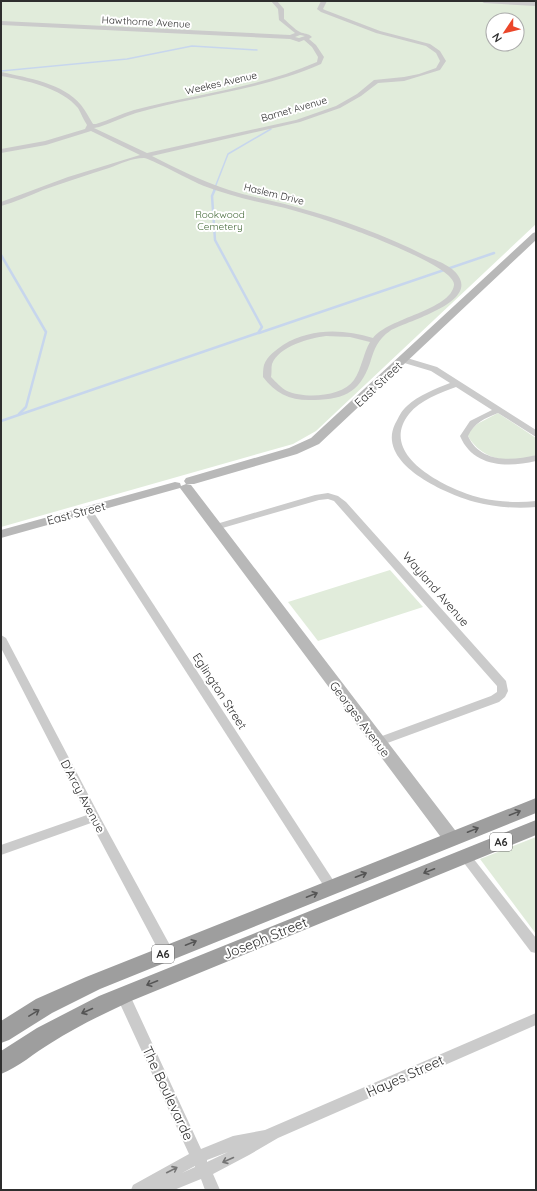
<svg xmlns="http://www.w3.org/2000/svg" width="537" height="1191" viewBox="0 0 537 1191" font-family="Quicksand,sans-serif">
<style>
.green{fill:#e1ecdb;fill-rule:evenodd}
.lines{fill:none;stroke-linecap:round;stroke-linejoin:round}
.stream-far1{stroke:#c7d6ed;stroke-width:1.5}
.stream{stroke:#c7d6ed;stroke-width:2.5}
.minor{fill:#cbcbcb;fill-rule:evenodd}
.secondary{fill:#b8b8b8;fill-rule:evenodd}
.trunk{fill:#9e9e9e;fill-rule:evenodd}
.oneway{stroke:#555}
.oneway2{stroke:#757575}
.labels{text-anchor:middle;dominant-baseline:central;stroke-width:4;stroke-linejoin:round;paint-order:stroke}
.far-street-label{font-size:10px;fill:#2e2e2e;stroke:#fff}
.far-park-label{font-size:10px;fill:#466b3a;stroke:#fff}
.shield{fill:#fff;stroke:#6d6d6d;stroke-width:1}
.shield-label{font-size:11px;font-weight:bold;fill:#2e2e2e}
.street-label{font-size:12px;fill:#2e2e2e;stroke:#fff}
.near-street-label{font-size:14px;fill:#2e2e2e;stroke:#fff}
</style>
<rect width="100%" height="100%" fill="#fff"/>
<!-- green -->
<g class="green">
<path d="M 1,1 L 536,1 L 536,224 L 316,431 L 293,444 L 1,527 ZM 493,20 L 517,20 L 517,44 L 493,44 Z"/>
<path d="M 498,413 L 536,438 L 536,455 C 530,457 524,459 517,460 C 497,462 476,453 467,434 L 477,424 Z"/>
<path d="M 390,570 L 423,607 L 318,641 L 288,602 Z"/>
<path d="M 536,837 L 536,934 L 480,859 Z"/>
</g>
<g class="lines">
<!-- stream-far1 -->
<g class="stream-far1">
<path d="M 1,71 L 127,59 L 192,46 L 257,50"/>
<path d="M 214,190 L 228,154 L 271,129"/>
</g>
<!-- stream -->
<g class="stream">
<path d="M 1,255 L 46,332 L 26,407 L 19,414"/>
<path d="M 259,333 L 494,253"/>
<path d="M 1,421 L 258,333 L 262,327 L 215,240 L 212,196 L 215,189"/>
</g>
<!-- minor -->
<g class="minor">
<path d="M 271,1 L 277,1 L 284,9 L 284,19 C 288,22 294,29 300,32 C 304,34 308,33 312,37 L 309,39 L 316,45 L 324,57 L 321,64 C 262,90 198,95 136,113 C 124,117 111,123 99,127 L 94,128 L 147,153 L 296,120 L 336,106 L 357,94 L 374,80 L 404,77 L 419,74 L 436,68 L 440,61 L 436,53 L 426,46 L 376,33 L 321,12 L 317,9 L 321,1 L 327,1 L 323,9 L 325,10 L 380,31 L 430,44 L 440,51 L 446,61 L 440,70 L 404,81 L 378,83 L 361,96 L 340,108 L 300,122 L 152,156 C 177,169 202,181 229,190 C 251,197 274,201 296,207 C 341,219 385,235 426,256 C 438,261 455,267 460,279 C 472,305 404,322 390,331 C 378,339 374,349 370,363 C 359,395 341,400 309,400 C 289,400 275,393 263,377 C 263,373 263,369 264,365 C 267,356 276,350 283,345 C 311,328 343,329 373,338 C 388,318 451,310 454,285 C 456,268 368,235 351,229 C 330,221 307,214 285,208 C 258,202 230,196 204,186 C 194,182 149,158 144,158 C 132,158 120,164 109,168 C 87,175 65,182 43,190 C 29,196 15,202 1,206 L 1,202 L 68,177 L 140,155 L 91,131 L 46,145 L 1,153 L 1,149 L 45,141 L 85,129 L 87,125 C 83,119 81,113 78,108 C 62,88 25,80 1,76 L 1,72 C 28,78 63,83 81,105 C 86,111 89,118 93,124 L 96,124 C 109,120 121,114 134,110 C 195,94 258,88 317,62 L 318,57 L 312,47 L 304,40 L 299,42 L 290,39 L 1,25 L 1,21 L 290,35 L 295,33 L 279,20 L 278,9 ZM 300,35 L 305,36 L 299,38 L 295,37 ZM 326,336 L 350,337 L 370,342 C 363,354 362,368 354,380 C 342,397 305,399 287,391 C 281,388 276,382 271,377 C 272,372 271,368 272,364 C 279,346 310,338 326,336 Z"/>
<path d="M 481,1 L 536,2 L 536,6 L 484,3 Z"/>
<path d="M 401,358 L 407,358 L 437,367 L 536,430 L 536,437 L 498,413 C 485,418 474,423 468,436 C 480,463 512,461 536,455 L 536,461 C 507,468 473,467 460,436 L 470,421 L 492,410 L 456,387 C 440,393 420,400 409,414 C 376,456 449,490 481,498 C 499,502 518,503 536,501 L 536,507 C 516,509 495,507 475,502 C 446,494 376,464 395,424 C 399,417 401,411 407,406 C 419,395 435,389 450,383 L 431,371 L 401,362 Z"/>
<path d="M 328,493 L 338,496 L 346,502 L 506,681 L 508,691 L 505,697 L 499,702 L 382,745 L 374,745 L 372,742 L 374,739 L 491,696 L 497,692 L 497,686 L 334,501 L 328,499 L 319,500 L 219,529 L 213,529 L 211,527 L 213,525 L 315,495 Z"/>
<path d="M 87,507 L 92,510 L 335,883 L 337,887 L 335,891 L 331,892 L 327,891 L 82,510 Z"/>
<path d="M 1,635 L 6,638 L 100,817 L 172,949 L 173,953 L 172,957 L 167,958 L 162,957 L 91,823 L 1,855 L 1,845 L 87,815 L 1,648 Z"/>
<path d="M 465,851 L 469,853 L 536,938 L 536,953 L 531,952 L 461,859 L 459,856 L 461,853 Z"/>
<path d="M 123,989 L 128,991 L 201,1149 L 233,1136 L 265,1130 L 536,1013 L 536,1025 L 278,1138 L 249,1155 L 213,1174 L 220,1190 L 205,1190 L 201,1179 L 174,1190 L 131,1190 L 133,1185 L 189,1154 L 116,995 L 118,991 ZM 228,1152 L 207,1162 L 207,1160 ZM 195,1166 L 195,1167 L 182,1173 Z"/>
</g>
<!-- secondary -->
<g class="secondary">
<path d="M 536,232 L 536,240 L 319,444 L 297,454 L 194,484 L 186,484 L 184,481 L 186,478 L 289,448 L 311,438 L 533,233 Z"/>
<path d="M 175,482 L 180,483 L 181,486 L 186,484 L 191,485 L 458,834 L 460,839 L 458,844 L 452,845 L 446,844 L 180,488 L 1,538 L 1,530 Z"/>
</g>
<!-- trunk -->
<g class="trunk">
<path d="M 536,798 L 536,813 L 100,989 L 52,1013 L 9,1040 L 1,1043 L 1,1021 L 36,999 L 86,977 Z"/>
<path d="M 536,820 L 536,835 L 131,1001 C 103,1014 76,1027 51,1043 C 34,1053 19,1067 1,1074 L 1,1051 L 37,1028 L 99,996 Z"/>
</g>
</g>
<!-- one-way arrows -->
<defs><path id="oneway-shaft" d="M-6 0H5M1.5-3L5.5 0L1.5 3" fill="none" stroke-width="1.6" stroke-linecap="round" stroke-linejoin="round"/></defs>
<g class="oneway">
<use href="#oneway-shaft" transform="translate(515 813) rotate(-22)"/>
<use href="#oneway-shaft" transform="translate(473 830) rotate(-22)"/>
<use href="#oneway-shaft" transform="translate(429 871) rotate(158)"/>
<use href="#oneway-shaft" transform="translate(361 875) rotate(-21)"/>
<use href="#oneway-shaft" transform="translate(312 895) rotate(-22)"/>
<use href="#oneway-shaft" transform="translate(191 943) rotate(-22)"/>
<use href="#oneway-shaft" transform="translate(152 983) rotate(158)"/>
<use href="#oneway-shaft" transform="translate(87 1011) rotate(156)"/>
<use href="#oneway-shaft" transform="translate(34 1013) rotate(-31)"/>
</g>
<g class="oneway2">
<use href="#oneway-shaft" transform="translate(228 1160) rotate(156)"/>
<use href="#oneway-shaft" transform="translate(172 1170) rotate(-27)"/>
</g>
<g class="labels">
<!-- far-street labels -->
<g class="far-street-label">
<text transform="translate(146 22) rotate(3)">Hawthorne Avenue</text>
<text transform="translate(221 83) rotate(-13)">Weekes Avenue</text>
<text transform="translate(294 109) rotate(-16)">Barnet Avenue</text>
<text transform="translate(274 194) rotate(14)">Haslem Drive</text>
</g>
<!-- far-park labels -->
<g class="far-park-label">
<text x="220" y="214">Rookwood<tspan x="220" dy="12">Cemetery</tspan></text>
</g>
<!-- shield labels -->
<g class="shield">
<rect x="490" y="833" width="22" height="18" rx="3"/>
<rect x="152" y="945" width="22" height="18" rx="3"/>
</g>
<g class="shield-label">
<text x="501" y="842">A6</text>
<text x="163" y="954">A6</text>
</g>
<!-- street labels -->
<g class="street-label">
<text transform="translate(378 384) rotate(-43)">East Street</text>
<text transform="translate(76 513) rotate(-15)">East Street</text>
<text transform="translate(436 589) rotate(49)">Wayland Avenue</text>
<text transform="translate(220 691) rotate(57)">Eglington Street</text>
<text transform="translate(360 719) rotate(53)">Georges Avenue</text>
<text transform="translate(83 796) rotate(62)">D'Arcy Avenue</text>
</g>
<!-- near-street labels -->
<g class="near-street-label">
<text transform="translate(265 938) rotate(-22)">Joseph Street</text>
<text transform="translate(405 1076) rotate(-24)">Hayes Street</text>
<text transform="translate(168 1093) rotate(65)">The Boulevarde</text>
</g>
</g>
<!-- border -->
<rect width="537" height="1191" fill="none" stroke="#2e2e2e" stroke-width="4"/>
<!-- north arrow -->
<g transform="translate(505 32) rotate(235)"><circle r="19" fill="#ffffff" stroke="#ababab"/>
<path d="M0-3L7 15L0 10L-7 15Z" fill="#eb462a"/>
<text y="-6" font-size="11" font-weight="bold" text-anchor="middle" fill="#2e2e2e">N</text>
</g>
</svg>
